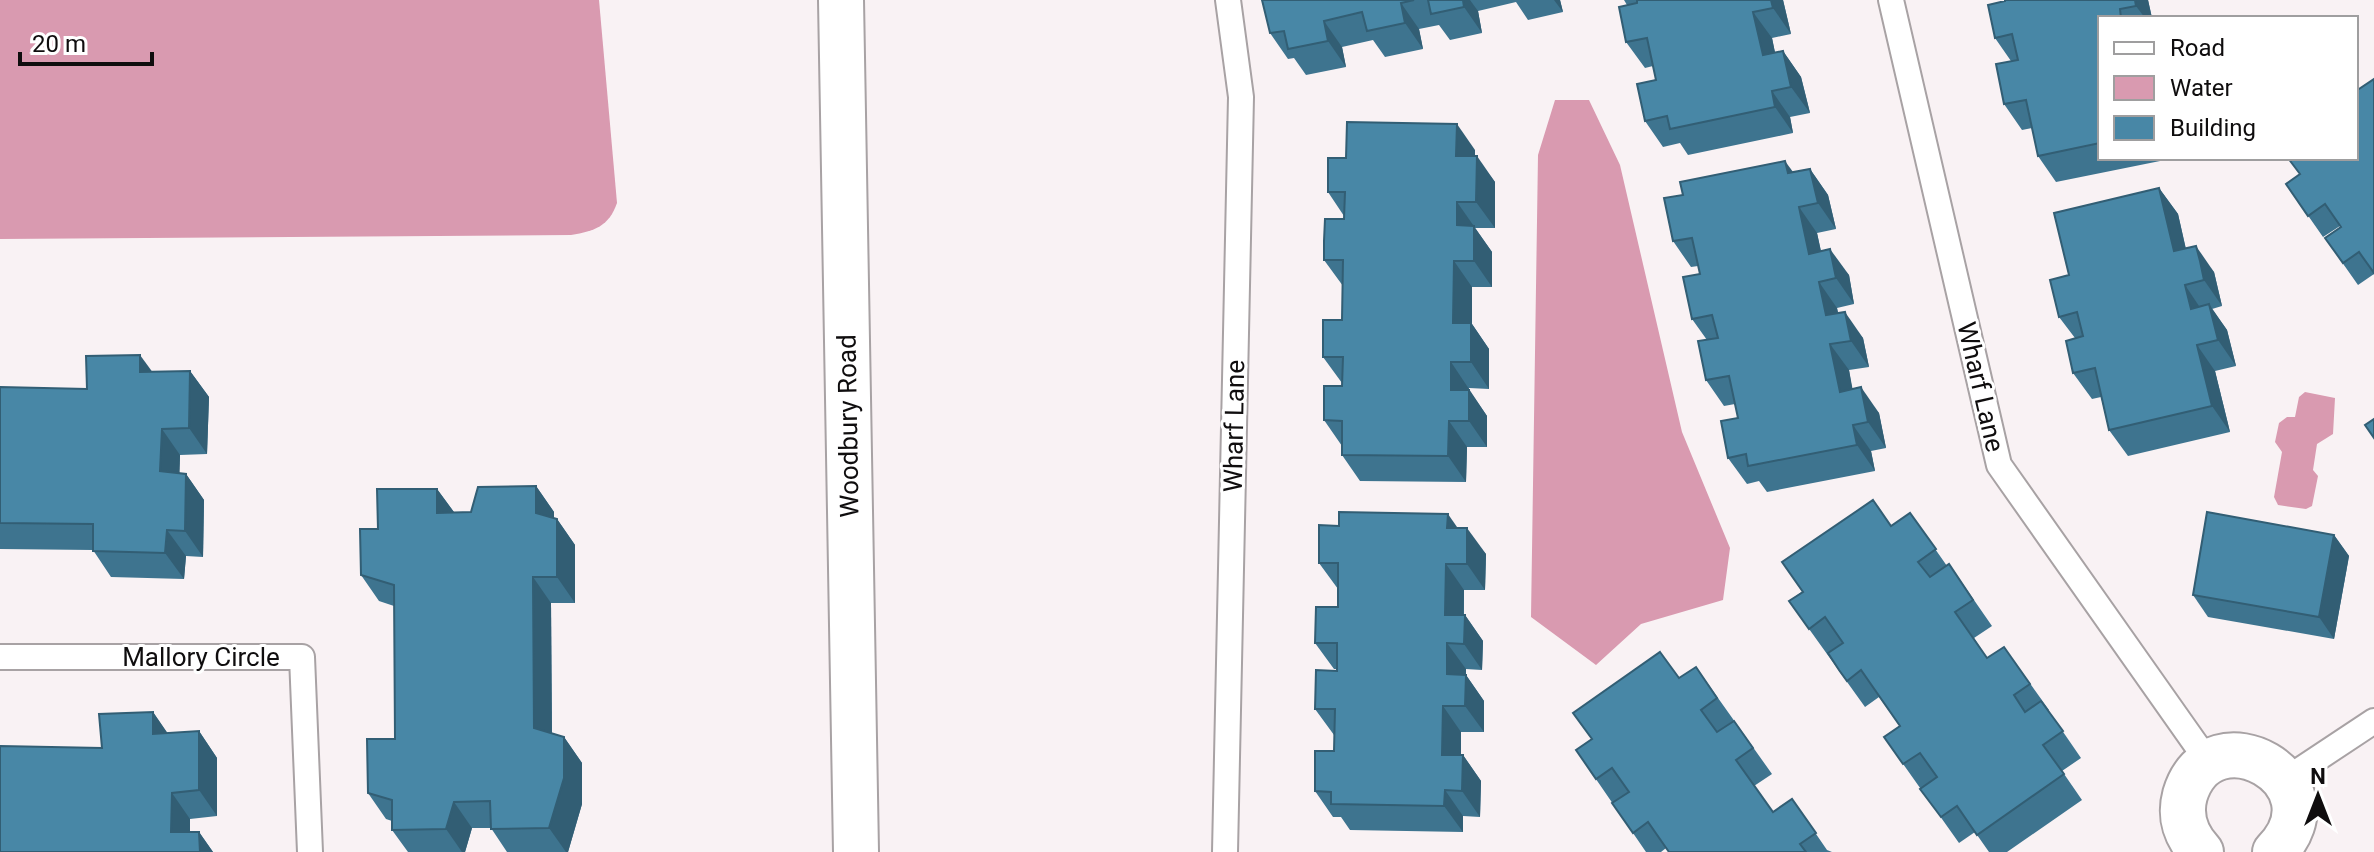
<svg xmlns="http://www.w3.org/2000/svg" width="2374" height="852" viewBox="0 0 2374 852" font-family="Roboto,sans-serif">
<style>
.water{fill:#d99ab0}
.lines{fill:none;stroke-linecap:round;stroke-linejoin:round}
.lane-casing{stroke:#a8a2a4;stroke-width:28}
.street-casing{stroke:#a8a2a4;stroke-width:48}
.secondary-casing{stroke:#a8a2a4;stroke-width:48}
.lane{stroke:#fff;stroke-width:24}
.street{stroke:#fff;stroke-width:44}
.secondary{stroke:#fff;stroke-width:44}
.wall{fill:#3e748f}
.shaded-wall{fill:#325e74}
.building{fill:#4887a6;stroke:#325e74;stroke-width:2}
.labels{text-anchor:middle;dominant-baseline:central;stroke-width:6;stroke-linejoin:round;paint-order:stroke}
.street-label{font-size:26px;fill:#0f0d0e;stroke:#fff}
</style>
<rect width="100%" height="100%" fill="#f9f2f4"/>
<!-- water -->
<g class="water">
<path d="M 0,0 L 599,0 L 617,203 C 609,226 595,231 571,235 L 0,239 Z"/>
<path d="M 1555,100 L 1589,100 L 1620,165 L 1682,432 L 1730,548 L 1723,600 L 1641,624 L 1596,665 L 1531,617 L 1538,155 Z"/>
<path d="M 2305,392 L 2335,398 L 2333,434 L 2317,444 L 2313,470 L 2318,476 L 2312,506 L 2306,509 L 2278,505 L 2274,497 L 2282,452 L 2275,442 L 2279,423 L 2287,417 L 2295,417 L 2299,397 Z"/>
</g>
<g class="lines">
<defs>
<g id="lane">
<path d="M 1891,0 L 1999,465 L 2209,763"/>
<path d="M 0,657 L 302,657 L 310,852"/>
<path d="M 2285,780 L 2374,721"/>
<path d="M 1225,852 L 1241,97 L 1228,0"/>
</g>
<path id="street" d="M 2201,852 C 2186,836 2179,817 2185,795 C 2211,708 2344,781 2275,852"/>
<path id="secondary" d="M 841,0 L 856,852"/>
</defs>
<!-- lane casing -->
<use href="#lane" class="lane-casing"/>
<!-- street casing -->
<use href="#street" class="street-casing"/>
<!-- secondary casing -->
<use href="#secondary" class="secondary-casing"/>
<!-- lane -->
<use href="#lane" class="lane"/>
<!-- street -->
<use href="#street" class="street"/>
<!-- secondary -->
<use href="#secondary" class="secondary"/>
</g>
<!-- wall -->
<g class="wall">
<path d="M 1262,0 L 1560,0 L 1563,12 L 1528,20 L 1516,2 L 1478,11 L 1482,33 L 1450,40 L 1439,25 L 1419,29 L 1423,49 L 1385,57 L 1373,40 L 1342,47 L 1346,67 L 1306,75 L 1294,58 L 1288,59 L 1270,33 Z"/>
<path d="M 1624,0 L 1783,0 L 1791,34 L 1772,38 L 1775,53 L 1783,51 L 1801,77 L 1810,113 L 1790,117 L 1793,133 L 1688,155 L 1680,143 L 1663,147 L 1645,121 L 1656,80 L 1653,66 L 1645,68 L 1626,42 L 1627,5 Z"/>
<path d="M 2005,0 L 2148,0 L 2152,18 L 2100,18 L 2100,158 L 2165,158 L 2165,160 L 2056,182 L 2038,156 L 2032,128 L 2022,130 L 2004,104 L 2011,61 L 1995,38 Z"/>
<path d="M 2374,79 L 2374,274 L 2358,285 L 2325,238 L 2341,227 L 2340,226 L 2323,237 L 2286,184 L 2356,158 Z"/>
<path d="M 1475,150 L 1475,156 L 1495,182 L 1495,228 L 1475,228 L 1492,252 L 1492,287 L 1472,287 L 1472,324 L 1489,349 L 1489,389 L 1469,388 L 1469,390 L 1487,416 L 1487,447 L 1467,447 L 1466,482 L 1360,481 L 1342,455 L 1342,446 L 1324,420 L 1342,386 L 1342,383 L 1323,357 L 1342,320 L 1343,286 L 1324,260 L 1344,219 L 1344,216 L 1328,192 L 1346,158 Z"/>
<path d="M 1810,169 L 1828,195 L 1836,229 L 1817,233 L 1821,251 L 1849,275 L 1854,304 L 1837,308 L 1838,313 L 1863,338 L 1869,367 L 1849,370 L 1852,389 L 1879,413 L 1886,448 L 1871,451 L 1875,471 L 1767,492 L 1759,481 L 1747,484 L 1728,458 L 1738,418 L 1735,404 L 1724,406 L 1706,380 L 1707,340 L 1692,319 L 1700,274 L 1698,266 L 1691,267 L 1673,241 L 1793,172 Z"/>
<path d="M 2159,188 L 2178,214 L 2186,249 L 2214,272 L 2222,306 L 2212,309 L 2227,330 L 2236,366 L 2215,371 L 2230,432 L 2128,456 L 2109,430 L 2101,397 L 2092,399 L 2073,373 L 2075,338 L 2059,317 L 2069,275 Z"/>
<path d="M 190,371 L 209,397 L 207,454 L 180,455 L 179,473 L 186,474 L 204,500 L 203,557 L 186,556 L 184,579 L 111,577 L 93,550 L 0,549 L 0,387 L 87,389 L 152,372 Z"/>
<path d="M 536,486 L 554,512 L 554,518 L 557,519 L 575,545 L 575,603 L 551,603 L 552,733 L 564,737 L 582,763 L 582,804 L 568,852 L 507,852 L 491,828 L 472,828 L 465,852 L 408,852 L 392,830 L 392,821 L 386,819 L 368,793 L 395,739 L 394,606 L 379,601 L 361,575 L 378,529 L 437,489 L 454,512 L 471,512 Z"/>
<path d="M 1910,513 L 1947,566 L 1949,564 L 1992,626 L 1974,638 L 1987,658 L 2004,647 L 2049,710 L 2048,710 L 2081,758 L 2062,771 L 2082,800 L 2007,852 L 1989,852 L 1975,832 L 1959,843 L 1884,737 L 1900,726 L 1879,697 L 1865,707 L 1789,601 Z"/>
<path d="M 1458,528 L 1486,554 L 1485,590 L 1464,590 L 1464,615 L 1465,615 L 1483,641 L 1482,670 L 1466,669 L 1466,675 L 1484,701 L 1484,732 L 1461,732 L 1461,755 L 1463,755 L 1481,781 L 1480,817 L 1463,816 L 1463,832 L 1350,830 L 1341,817 L 1333,817 L 1315,791 L 1334,751 L 1334,735 L 1315,709 L 1337,671 L 1337,669 L 1334,669 L 1315,643 L 1338,607 L 1338,589 L 1319,563 Z"/>
<path d="M 2334,535 L 2349,556 L 2334,639 L 2208,617 L 2193,595 Z"/>
<path d="M 1696,667 L 1772,774 L 1754,786 L 1773,812 L 1792,799 L 1827,850 L 1832,852 L 1669,852 L 1666,848 L 1661,852 L 1646,852 L 1576,750 Z"/>
<path d="M 153,712 L 167,733 L 199,731 L 217,758 L 217,816 L 190,819 L 190,832 L 199,832 L 213,852 L 0,852 Z"/>
</g>
<!-- shaded-wall -->
<g class="shaded-wall">
<path d="M 1463,0 L 1470,0 L 1478,11 L 1482,33 L 1464,7 Z"/>
<path d="M 1554,0 L 1560,0 L 1563,12 Z"/>
<path d="M 1771,0 L 1783,0 L 1791,34 L 1773,8 Z"/>
<path d="M 2135,0 L 2148,0 L 2152,18 L 2145,18 L 2136,6 Z"/>
<path d="M 1401,3 L 1419,29 L 1423,49 L 1405,23 Z"/>
<path d="M 1753,12 L 1772,38 L 1781,81 L 1763,55 Z"/>
<path d="M 1324,21 L 1342,47 L 1346,67 L 1328,41 Z"/>
<path d="M 1783,51 L 1801,77 L 1810,113 L 1791,87 Z"/>
<path d="M 1772,91 L 1790,117 L 1793,133 L 1775,107 Z"/>
<path d="M 1457,124 L 1475,150 L 1475,182 L 1456,156 Z"/>
<path d="M 1477,156 L 1495,182 L 1495,228 L 1476,202 Z"/>
<path d="M 1785,161 L 1804,187 L 1788,173 Z"/>
<path d="M 1810,169 L 1828,195 L 1836,229 L 1818,203 Z"/>
<path d="M 2159,188 L 2178,214 L 2192,277 L 2174,251 Z"/>
<path d="M 1457,202 L 1492,252 L 1492,287 L 1474,261 L 1457,225 Z"/>
<path d="M 1799,207 L 1817,233 L 1827,280 L 1809,254 Z"/>
<path d="M 2196,246 L 2214,272 L 2222,306 L 2204,280 Z"/>
<path d="M 1830,249 L 1849,275 L 1854,304 L 1836,278 Z"/>
<path d="M 1454,261 L 1472,287 L 1472,324 L 1489,349 L 1489,389 L 1471,362 L 1453,323 Z"/>
<path d="M 1819,282 L 1837,308 L 1844,341 L 1826,315 Z"/>
<path d="M 2185,285 L 2203,312 L 2191,309 Z"/>
<path d="M 2209,304 L 2227,330 L 2236,366 L 2218,340 Z"/>
<path d="M 1845,312 L 1863,338 L 1869,367 L 1851,341 Z"/>
<path d="M 1830,344 L 1849,370 L 1858,418 L 1840,392 Z"/>
<path d="M 2197,345 L 2215,371 L 2230,432 L 2212,406 Z"/>
<path d="M 140,355 L 159,381 L 140,372 Z"/>
<path d="M 1451,362 L 1487,416 L 1487,447 L 1469,421 L 1451,390 Z"/>
<path d="M 190,371 L 209,397 L 207,454 L 189,428 Z"/>
<path d="M 1861,387 L 1879,413 L 1886,448 L 1868,422 Z"/>
<path d="M 1449,421 L 1467,447 L 1466,482 L 1448,456 Z"/>
<path d="M 1853,425 L 1871,451 L 1875,471 L 1857,445 Z"/>
<path d="M 162,429 L 180,455 L 179,497 L 160,471 Z"/>
<path d="M 186,474 L 204,500 L 203,557 L 185,531 Z"/>
<path d="M 536,486 L 554,512 L 554,539 L 536,513 Z"/>
<path d="M 437,489 L 456,515 L 437,513 Z"/>
<path d="M 1448,514 L 1466,540 L 1447,528 Z"/>
<path d="M 557,519 L 575,545 L 575,603 L 557,577 Z"/>
<path d="M 1467,528 L 1486,554 L 1485,590 L 1467,564 Z"/>
<path d="M 167,530 L 186,556 L 184,579 L 165,553 Z"/>
<path d="M 2334,535 L 2349,556 L 2334,639 L 2319,617 Z"/>
<path d="M 1446,564 L 1464,590 L 1463,641 L 1445,615 Z"/>
<path d="M 533,577 L 551,603 L 552,754 L 534,728 Z"/>
<path d="M 1465,615 L 1483,641 L 1482,670 L 1464,644 Z"/>
<path d="M 1447,643 L 1466,669 L 1465,700 L 1447,674 Z"/>
<path d="M 1466,675 L 1484,701 L 1484,732 L 1465,706 Z"/>
<path d="M 1443,706 L 1461,732 L 1461,781 L 1442,755 Z"/>
<path d="M 153,712 L 171,738 L 153,734 Z"/>
<path d="M 199,731 L 217,758 L 217,816 L 199,790 Z"/>
<path d="M 564,737 L 582,763 L 582,804 L 568,852 L 566,852 L 549,828 Z"/>
<path d="M 1463,755 L 1481,781 L 1480,817 L 1462,791 Z"/>
<path d="M 1445,790 L 1463,816 L 1463,832 L 1444,806 Z"/>
<path d="M 172,793 L 190,819 L 190,852 L 171,832 Z"/>
<path d="M 454,802 L 472,828 L 465,852 L 462,852 L 446,829 Z"/>
<path d="M 199,832 L 213,852 L 200,852 Z"/>
</g>
<!-- building -->
<g class="building">
<path d="M 1262,0 L 1414,0 L 1401,3 L 1405,23 L 1367,31 L 1362,12 L 1324,21 L 1328,41 L 1288,49 L 1284,31 L 1270,33 Z"/>
<path d="M 1428,0 L 1463,0 L 1464,7 L 1431,14 Z"/>
<path d="M 1637,0 L 1771,0 L 1773,8 L 1753,12 L 1763,55 L 1783,51 L 1791,87 L 1772,91 L 1775,107 L 1670,129 L 1667,116 L 1645,121 L 1637,84 L 1656,80 L 1647,38 L 1626,42 L 1619,7 L 1637,3 Z"/>
<path d="M 2005,0 L 2135,0 L 2136,6 L 2120,9 L 2121,18 L 2100,18 L 2100,143 L 2038,156 L 2026,100 L 2004,104 L 1996,64 L 2018,60 L 2012,34 L 1995,38 L 1988,5 L 2005,1 Z"/>
<path d="M 2374,79 L 2374,273 L 2359,252 L 2343,263 L 2325,238 L 2341,227 L 2325,204 L 2308,216 L 2286,184 L 2300,174 L 2288,158 L 2356,158 L 2356,91 Z"/>
<path d="M 1347,122 L 1457,124 L 1456,156 L 1477,156 L 1476,202 L 1457,202 L 1457,225 L 1474,226 L 1474,261 L 1454,261 L 1453,323 L 1471,323 L 1471,362 L 1451,362 L 1451,390 L 1469,390 L 1469,421 L 1449,421 L 1448,456 L 1342,455 L 1342,421 L 1324,420 L 1324,386 L 1342,386 L 1343,357 L 1323,357 L 1323,320 L 1342,320 L 1343,260 L 1324,260 L 1324,241 L 1325,219 L 1344,219 L 1345,192 L 1328,192 L 1328,158 L 1346,158 Z"/>
<path d="M 1785,161 L 1788,173 L 1810,169 L 1818,203 L 1799,207 L 1809,254 L 1830,249 L 1836,278 L 1819,282 L 1826,315 L 1845,312 L 1851,341 L 1830,344 L 1840,392 L 1861,387 L 1868,422 L 1853,425 L 1857,445 L 1748,466 L 1746,454 L 1728,458 L 1721,421 L 1738,418 L 1729,376 L 1706,380 L 1698,341 L 1718,338 L 1712,315 L 1692,319 L 1683,277 L 1700,274 L 1692,238 L 1673,241 L 1664,198 L 1683,195 L 1680,182 Z"/>
<path d="M 2159,188 L 2174,251 L 2196,246 L 2200,261 L 2204,280 L 2185,285 L 2191,309 L 2209,304 L 2218,340 L 2197,345 L 2212,406 L 2109,430 L 2095,368 L 2073,373 L 2066,341 L 2083,336 L 2077,312 L 2059,317 L 2050,280 L 2069,275 L 2054,213 Z"/>
<path d="M 140,355 L 140,372 L 190,371 L 189,428 L 162,429 L 160,471 L 186,474 L 185,531 L 167,530 L 165,553 L 93,551 L 93,524 L 0,523 L 0,387 L 87,389 L 86,356 Z"/>
<path d="M 2374,419 L 2374,438 L 2365,425 Z"/>
<path d="M 536,486 L 536,513 L 557,519 L 557,577 L 533,577 L 534,728 L 564,737 L 564,778 L 549,828 L 491,829 L 490,801 L 454,802 L 446,829 L 392,830 L 392,800 L 368,793 L 367,739 L 395,739 L 394,585 L 361,575 L 360,529 L 378,529 L 377,489 L 437,489 L 437,513 L 471,512 L 478,487 Z"/>
<path d="M 1873,500 L 1891,526 L 1910,513 L 1936,549 L 1918,562 L 1930,577 L 1949,564 L 1973,600 L 1955,612 L 1987,658 L 2004,647 L 2030,684 L 2014,695 L 2025,712 L 2041,701 L 2063,731 L 2043,745 L 2064,774 L 1977,835 L 1957,806 L 1941,817 L 1920,789 L 1937,777 L 1920,753 L 1903,764 L 1884,737 L 1900,726 L 1861,670 L 1847,681 L 1839,670 L 1828,653 L 1843,643 L 1825,617 L 1809,629 L 1789,601 L 1803,592 L 1782,562 Z"/>
<path d="M 1339,512 L 1448,514 L 1447,528 L 1467,528 L 1467,564 L 1446,564 L 1445,615 L 1465,615 L 1464,644 L 1447,643 L 1447,674 L 1466,675 L 1465,706 L 1443,706 L 1442,755 L 1463,755 L 1462,791 L 1445,790 L 1444,806 L 1331,804 L 1331,792 L 1315,791 L 1315,751 L 1334,751 L 1335,709 L 1315,709 L 1316,670 L 1337,671 L 1337,643 L 1315,643 L 1316,607 L 1338,607 L 1338,563 L 1319,563 L 1319,525 L 1339,526 Z"/>
<path d="M 2207,512 L 2334,535 L 2319,617 L 2193,595 Z"/>
<path d="M 1660,652 L 1679,678 L 1696,667 L 1717,698 L 1701,710 L 1717,732 L 1734,721 L 1753,748 L 1736,760 L 1773,812 L 1792,799 L 1816,833 L 1800,844 L 1806,852 L 1669,852 L 1648,822 L 1633,833 L 1612,803 L 1629,792 L 1612,768 L 1596,779 L 1576,750 L 1592,739 L 1573,713 Z"/>
<path d="M 153,712 L 153,734 L 199,731 L 199,790 L 172,793 L 171,832 L 199,832 L 200,852 L 0,852 L 0,746 L 102,748 L 99,714 Z"/>
</g>
<g class="labels">
<!-- street labels -->
<g class="street-label">
<text transform="translate(1981 387) rotate(77)">Wharf Lane</text>
<text transform="translate(848 426) rotate(-91)">Woodbury Road</text>
<text transform="translate(1234 426) rotate(-89)">Wharf Lane</text>
<text x="201" y="657">Mallory Circle</text>
</g>
</g>
<!-- legend -->
<rect x="2098" y="16" width="260" height="144" fill="#ffffff" stroke="#9f9e9f" stroke-width="2"/>
<rect x="2114" y="42" width="40" height="12" fill="#ffffff" stroke="#9f9e9f" stroke-width="2"/>
<text x="2170" y="56" font-size="24" fill="#0f0d0e">Road</text>
<rect x="2114" y="76" width="40" height="24" fill="#d99ab0" stroke="#9f9e9f" stroke-width="2"/>
<text x="2170" y="96" font-size="24" fill="#0f0d0e">Water</text>
<rect x="2114" y="116" width="40" height="24" fill="#4887a6" stroke="#9f9e9f" stroke-width="2"/>
<text x="2170" y="136" font-size="24" fill="#0f0d0e">Building</text>
<!-- north arrow -->
<g transform="translate(2318 796)" stroke="#ffffff" stroke-width="6" paint-order="stroke">
<path d="M0-6L14 30L0 20L-14 30Z" fill="#0f0d0e"/>
<text y="-12" font-size="22" font-weight="bold" text-anchor="middle" fill="#0f0d0e">N</text>
</g>
<!-- scale -->
<path d="M20 52v12h132v-12" fill="none" stroke="#0f0d0e" stroke-width="4"/>
<text x="32" y="52" font-size="24" fill="#0f0d0e" stroke="#ffffff" stroke-width="6" paint-order="stroke">20 m</text>
</svg>
